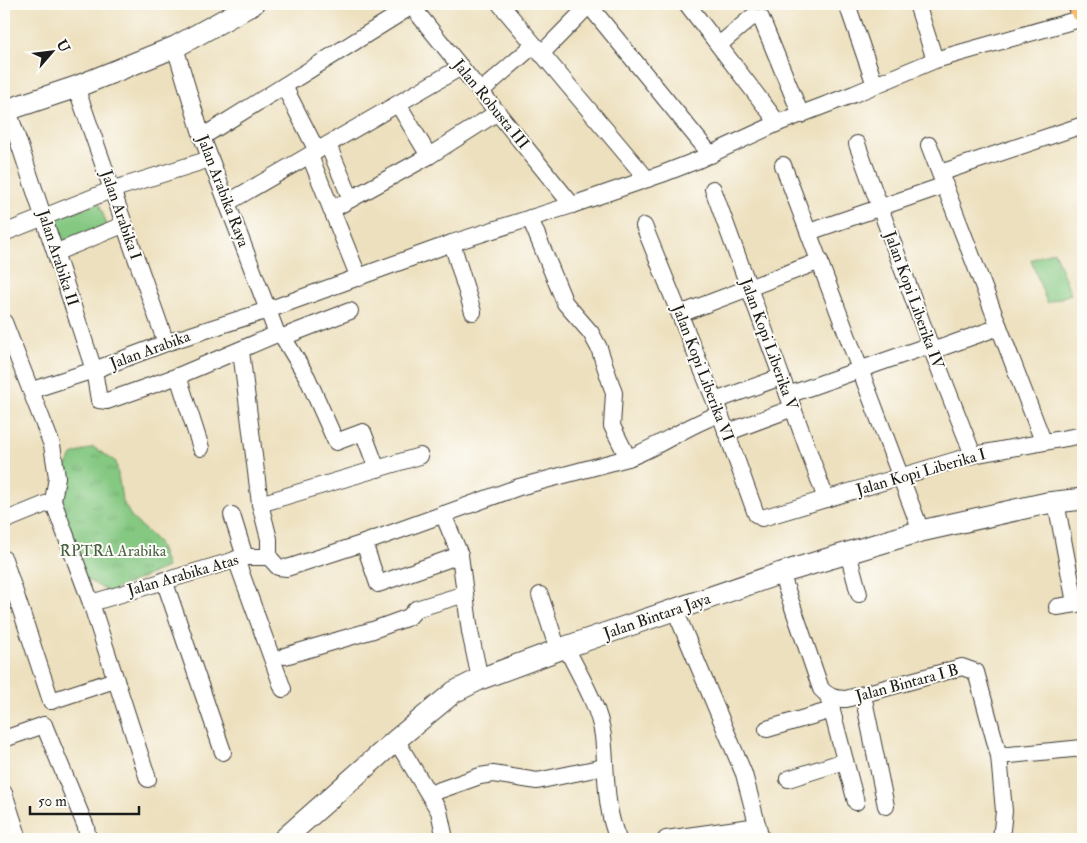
<svg xmlns="http://www.w3.org/2000/svg" width="1087" height="843" viewBox="0 0 1087 843" font-family="'IM FELL Double Pica',serif">
<style>
.park{fill:url(#park-tufts);stroke:#50724e}
.pitch{fill:#84c881;stroke:#50724e}
.lines{fill:none;stroke-linecap:round;stroke-linejoin:round}
.minor-casing{stroke:#3b3934;stroke-width:18}
.tertiary-casing{stroke:#3b3934;stroke-width:23}
.primary-casing{stroke:#3b3934;stroke-width:28}
.minor{stroke:#fff;stroke-width:16}
.tertiary{stroke:#fff;stroke-width:21}
.primary{stroke:#f9be6d;stroke-width:26}
.labels{text-anchor:middle;dominant-baseline:central;stroke-width:4;stroke-linejoin:round;paint-order:stroke}
.street-label{font-size:16px;fill:#1c1c1c;stroke:#fdfcf7}
.park-label{font-size:16px;fill:#466144;stroke:#fdfcf7}
</style>
<defs>
<pattern id="park-tufts" width="24" height="20" patternUnits="userSpaceOnUse" patternTransform="scale(1.25)"><rect width="24" height="20" fill="#84c881"/><path d="M3 7l-1-3M5 7V3M7 7l1-3M15 17l-1-3M17 17v-4M19 17l1-3" fill="none" stroke="#71ab6f"/></pattern>
</defs>
<rect width="100%" height="100%" fill="#fdfcf7"/>
<filter id="ink" filterUnits="userSpaceOnUse"><feTurbulence type="fractalNoise" baseFrequency=".02" numOctaves="2"/><feDisplacementMap in="SourceGraphic" scale="10" xChannelSelector="R" yChannelSelector="G"/><feConvolveMatrix kernelMatrix="1 2 1 2 8 2 1 2 1" color-interpolation-filters="sRGB"/></filter>
<filter id="wash" filterUnits="userSpaceOnUse"><feTurbulence type="fractalNoise" baseFrequency=".0096" numOctaves="4" result="noise"/><feDisplacementMap in="SourceGraphic" scale="20" xChannelSelector="R" yChannelSelector="G"/><feGaussianBlur stdDeviation="1.12" result="paint"/><feColorMatrix in="noise" values="0 0 0 0 0 0 0 0 0 0 0 0 0 0 0 0 0 1.4 0 .05"/><feComposite in="paint" operator="in"/></filter>
<g filter="url(#wash)">
<rect width="100%" height="100%" fill="#ede0be"/>
<!-- park -->
<path class="park" d="M 93,447 L 116,462 L 122,500 L 132,518 L 158,542 L 167,567 L 109,592 L 84,578 L 61,517 L 62,499 L 58,485 L 72,455 Z"/>
<!-- pitch -->
<g class="pitch">
<path d="M 99,203 L 107,225 L 64,241 L 56,218 Z"/>
<path d="M 1054,251 L 1071,294 L 1047,303 L 1031,260 Z"/>
</g>
</g>
<g filter="url(#ink)">
<g class="lines">
<defs>
<g id="minor">
<path d="M 410,4 L 572,205"/>
<path d="M 500,4 L 647,179"/>
<path d="M 588,4 L 711,155"/>
<path d="M 687,4 L 778,123"/>
<path d="M 847,4 L 875,85"/>
<path d="M 917,4 L 935,60"/>
<path d="M 719,45 L 752,17 L 761,18 L 801,115"/>
<path d="M 175,47 L 202,137 L 277,334"/>
<path d="M 541,54 L 590,4"/>
<path d="M 284,86 L 317,151"/>
<path d="M 76,87 L 166,343"/>
<path d="M 481,91 L 534,45"/>
<path d="M 398,104 L 429,156"/>
<path d="M 8,110 L 94,370 L 99,400 L 107,401 L 178,376 L 277,334"/>
<path d="M 202,137 L 415,4"/>
<path d="M 857,144 L 930,345 L 973,455"/>
<path d="M 328,145 L 351,199"/>
<path d="M 929,145 L 1043,441"/>
<path d="M 310,156 L 359,278"/>
<path d="M 783,165 L 921,531"/>
<path d="M 940,173 L 1083,125"/>
<path d="M 713,189 L 826,499"/>
<path d="M 227,203 L 461,67"/>
<path d="M 331,210 L 429,156 L 498,112"/>
<path d="M 530,218 L 565,303 L 591,333 L 599,348 L 614,393 L 612,426 L 628,458"/>
<path d="M 644,226 L 720,414 L 756,514 L 762,518 L 973,455 L 1083,435"/>
<path d="M 809,232 L 945,185"/>
<path d="M 4,233 L 111,190 L 210,159"/>
<path d="M 452,243 L 473,312"/>
<path d="M 57,252 L 123,225"/>
<path d="M 680,314 L 820,261"/>
<path d="M 4,322 L 52,445 L 57,477 L 53,501 L 91,603 L 148,779"/>
<path d="M 277,334 L 283,337 L 307,377 L 336,442 L 363,432 L 377,469"/>
<path d="M 283,337 L 350,311"/>
<path d="M 241,351 L 260,504 L 269,539 L 269,557"/>
<path d="M 932,351 L 999,327"/>
<path d="M 178,376 L 201,448"/>
<path d="M 32,390 L 94,370 L 166,343 L 268,310 L 452,243 L 572,205 L 662,174 L 698,160 L 778,123 L 854,94 L 935,60 L 1083,18"/>
<path d="M 788,395 L 930,345"/>
<path d="M 715,401 L 781,377"/>
<path d="M 726,433 L 793,408"/>
<path d="M 1056,502 L 1075,603"/>
<path d="M 260,504 L 420,456"/>
<path d="M 443,514 L 460,555 L 470,632 L 480,679"/>
<path d="M 232,515 L 245,557"/>
<path d="M 4,521 L 53,501"/>
<path d="M 364,543 L 378,584 L 460,555"/>
<path d="M 848,553 L 859,594"/>
<path d="M 4,559 L 51,701"/>
<path d="M 236,559 L 283,689"/>
<path d="M 781,573 L 821,689 C 829,697 835,699 846,699 L 962,667 L 976,672 L 999,756 L 1004,811 L 1001,839"/>
<path d="M 164,580 L 223,752"/>
<path d="M 540,595 L 558,650"/>
<path d="M 91,603 L 245,557 L 269,557 L 278,567 L 287,568 L 364,543 L 519,487 L 628,458 C 661,446 687,425 720,414"/>
<path d="M 1057,607 L 1083,603"/>
<path d="M 675,610 L 744,774 L 761,839"/>
<path d="M 566,647 C 579,675 599,705 603,736 C 607,771 604,807 618,839"/>
<path d="M 285,656 L 373,630 L 409,617 L 416,609 L 465,594"/>
<path d="M 863,695 L 886,806"/>
<path d="M 828,696 L 856,802"/>
<path d="M 51,701 L 115,680"/>
<path d="M 44,725 L 86,827 L 88,839"/>
<path d="M 767,729 L 832,710"/>
<path d="M 4,739 L 44,725"/>
<path d="M 396,740 L 439,811 L 445,839"/>
<path d="M 999,756 L 1083,748"/>
<path d="M 788,779 L 845,761"/>
<path d="M 4,793 L 19,839"/>
<path d="M 429,794 L 480,776 L 493,774 L 537,781 L 604,767"/>
<path d="M 666,839 L 758,826"/>
</g>
<g id="tertiary">
<path d="M 4,111 L 76,87 L 175,47 L 253,4"/>
<path d="M 284,839 L 396,740 L 454,692 L 480,679 L 566,647 L 781,573 L 921,531 L 1047,503 L 1083,499"/>
</g>
<path id="primary" d="M 1081,4 L 1083,9"/>
</defs>
<!-- minor casing -->
<use href="#minor" class="minor-casing"/>
<!-- tertiary casing -->
<use href="#tertiary" class="tertiary-casing"/>
<!-- primary casing -->
<use href="#primary" class="primary-casing"/>
<!-- minor -->
<use href="#minor" class="minor"/>
<!-- tertiary -->
<use href="#tertiary" class="tertiary"/>
<!-- primary -->
<use href="#primary" class="primary"/>
</g>
</g>
<g class="labels">
<!-- street labels -->
<g class="street-label">
<text transform="translate(491 104) rotate(51)">Jalan Robusta III</text>
<text transform="translate(223 191) rotate(69)">Jalan Arabika Raya</text>
<text transform="translate(121 215) rotate(71)">Jalan Arabika I</text>
<text transform="translate(58 258) rotate(72)">Jalan Arabika II</text>
<text transform="translate(914 300) rotate(70)">Jalan Kopi Liberika IV</text>
<text transform="translate(769 344) rotate(70)">Jalan Kopi Liberika V</text>
<text transform="translate(150 350) rotate(-20)">Jalan Arabika</text>
<text transform="translate(703 373) rotate(69)">Jalan Kopi Liberika VI</text>
<text transform="translate(921 472) rotate(-16)">Jalan Kopi Liberika I</text>
<text transform="translate(183 575) rotate(-16)">Jalan Arabika Atas</text>
<text transform="translate(657 616) rotate(-19)">Jalan Bintara Jaya</text>
<text transform="translate(907 683) rotate(-15)">Jalan Bintara I B</text>
</g>
<!-- park labels -->
<g class="park-label">
<text x="113" y="551">RPTRA Arabika</text>
</g>
</g>
<!-- margin -->
<rect width="1087" height="843" fill="none" stroke="#fdfcf7" stroke-width="20"/>
<!-- north arrow -->
<g transform="translate(52 52) rotate(62)" stroke="#fdfcf7" stroke-width="4" paint-order="stroke">
<path d="M0-4L9 19L0 12L-9 19Z" fill="#1c1c1c"/>
<text y="-8" font-size="14" font-weight="bold" text-anchor="middle" fill="#1c1c1c">U</text>
</g>
<!-- scale -->
<path d="M30 806v8h109v-8" fill="none" stroke="#1c1c1c" stroke-width="2.5"/>
<text x="38" y="806" font-size="15" fill="#1c1c1c" stroke="#fdfcf7" stroke-width="4" paint-order="stroke">50 m</text>
</svg>
